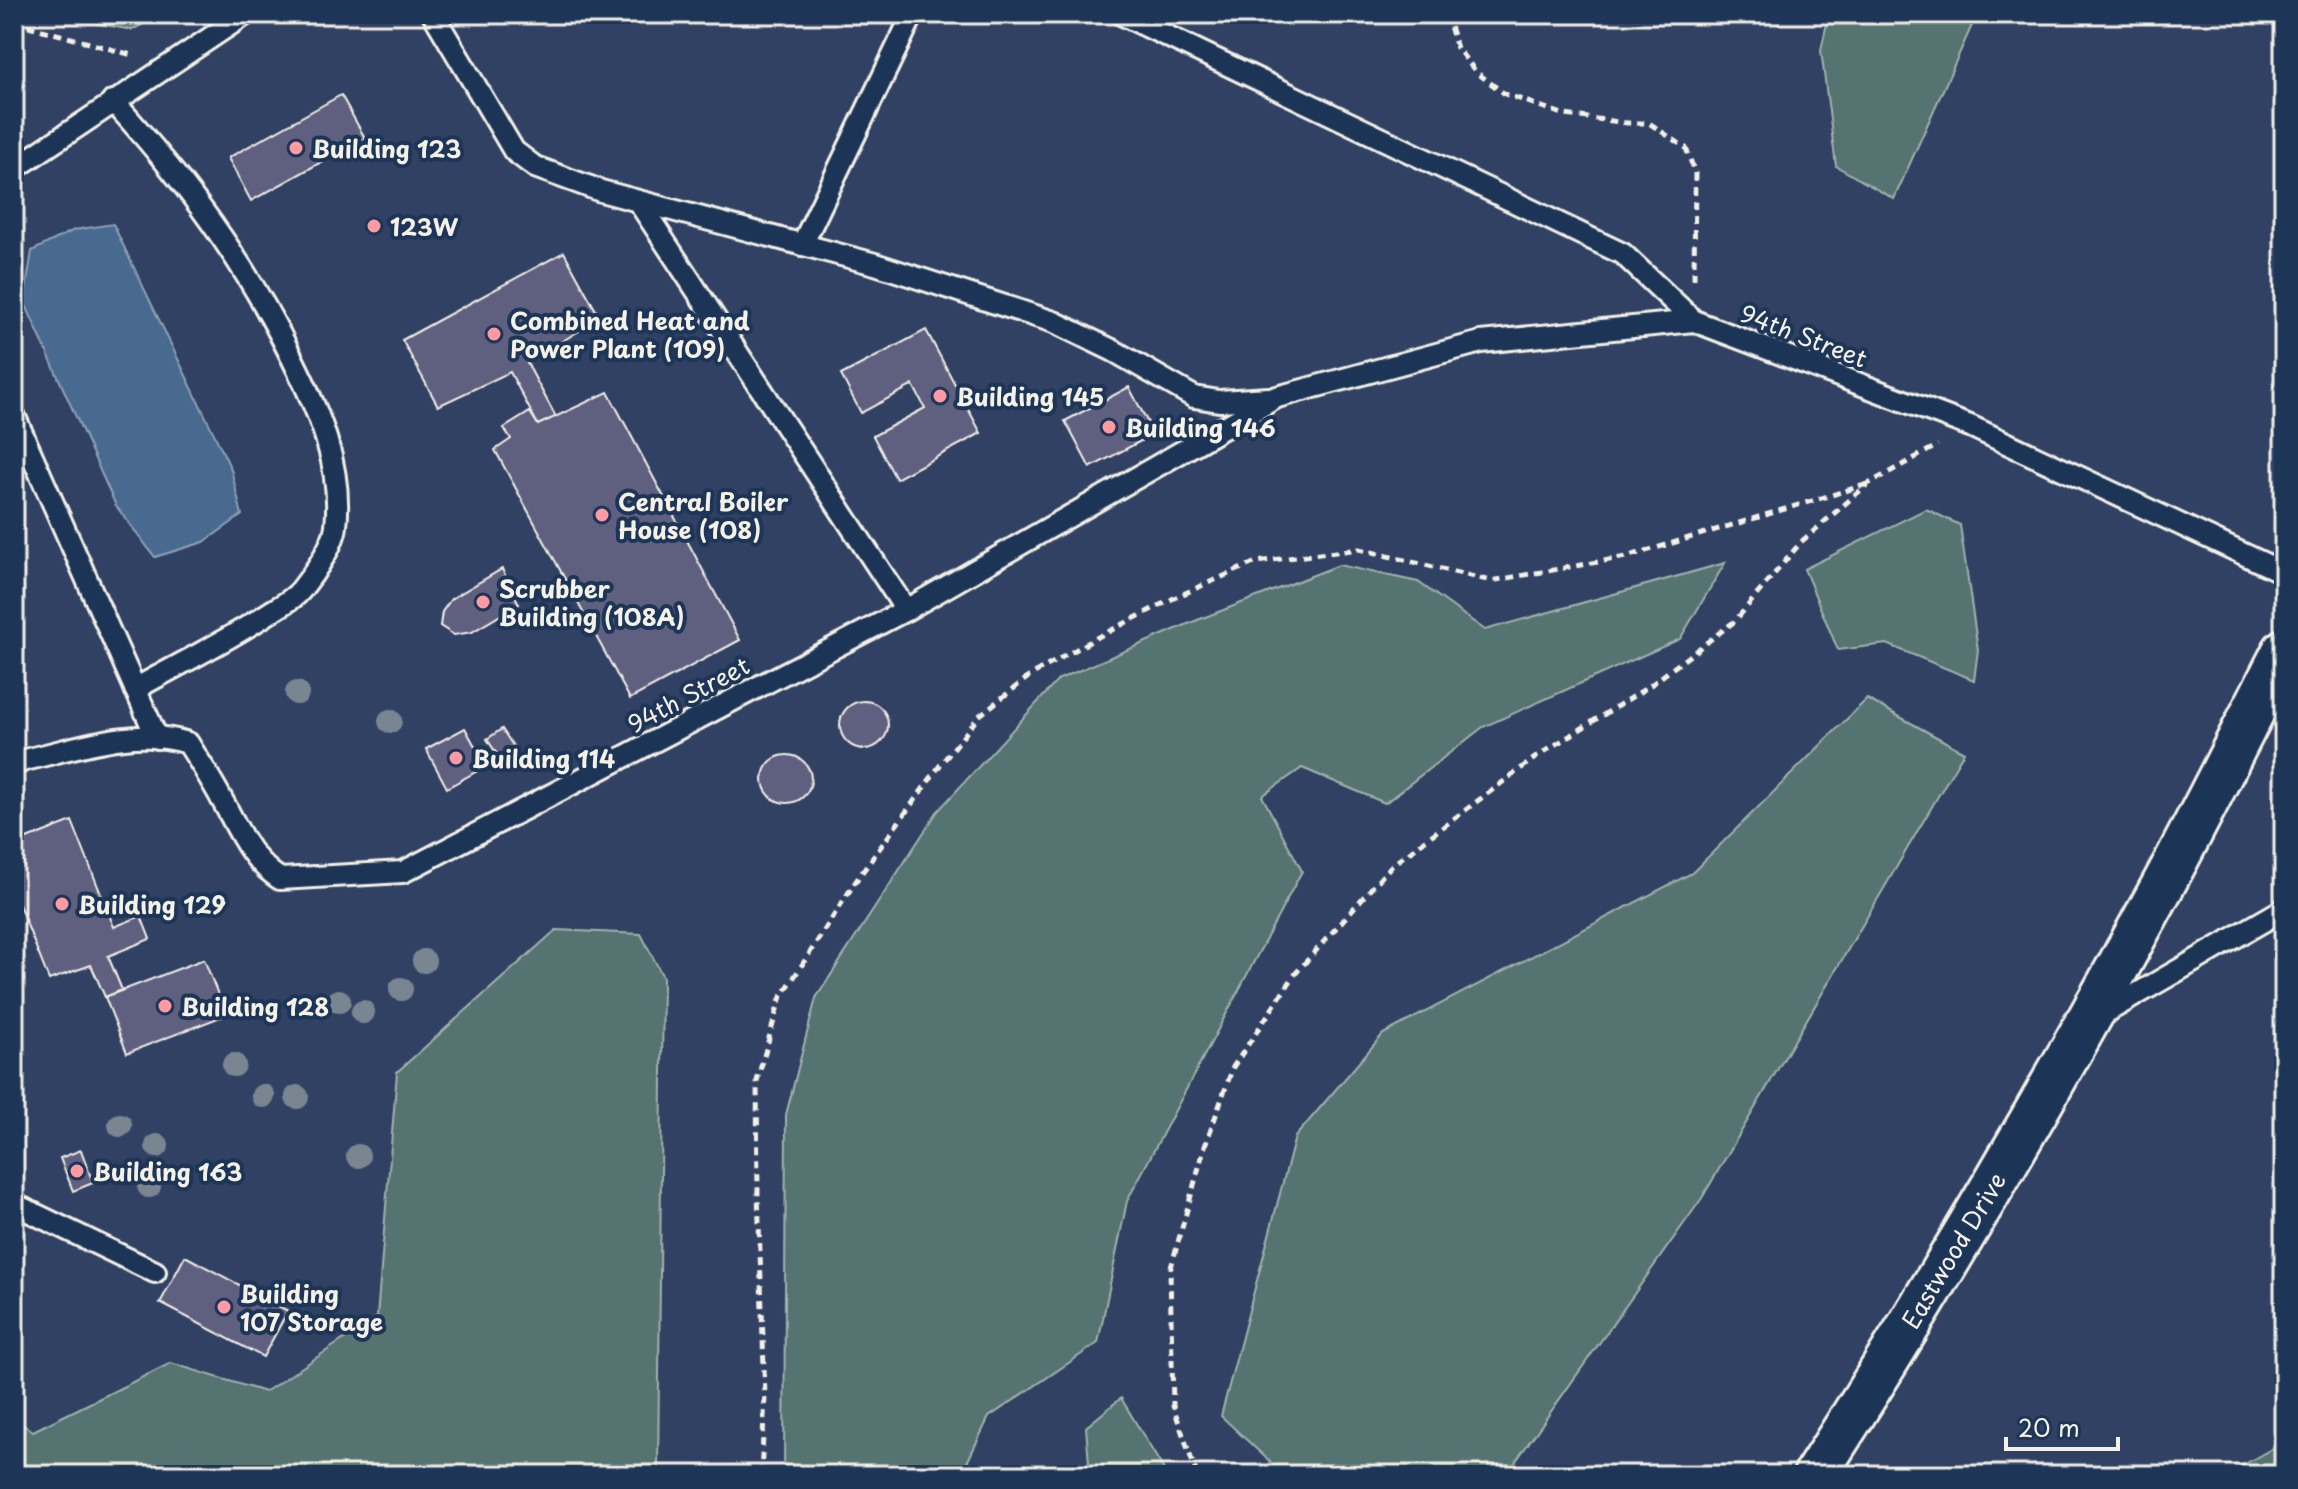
<svg xmlns="http://www.w3.org/2000/svg" width="2298" height="1489" viewBox="0 0 2298 1489" font-family="'Playpen Sans',sans-serif">
<style>
.green{fill:#557371;stroke:#a4b2ac;stroke-width:2}
.water{fill:#496b90;stroke:#8da1b3;stroke-width:2}
.building{fill:#5f5f80;stroke:#f4f1e8;stroke-width:2}
.lines{fill:none;stroke-linecap:round;stroke-linejoin:round}
.lane-casing{stroke:#f4f1e8;stroke-width:26}
.street-casing{stroke:#f4f1e8;stroke-width:48}
.path{stroke:#f4f1e8;stroke-width:5;stroke-dasharray:8 6;stroke-linecap:butt}
.lane{stroke:#1d3557;stroke-width:20}
.street{stroke:#1d3557;stroke-width:42}
.tree{fill:#798692}
.poi-dot{fill:#ff9aa2;stroke:#1d3557;stroke-width:3}
.labels{text-anchor:middle;dominant-baseline:central;stroke-width:8;stroke-linejoin:round;paint-order:stroke}
.poi-label{font-size:24px;font-weight:bold;fill:#f4f1e8;stroke:#1d3557;text-anchor:start}
.street-label{font-size:24px;fill:#f4f1e8;stroke:#1d3557}
</style>
<rect width="100%" height="100%" fill="#304163"/>
<filter id="ink" filterUnits="userSpaceOnUse"><feTurbulence type="fractalNoise" baseFrequency=".0125" numOctaves="2"/><feDisplacementMap in="SourceGraphic" scale="16" xChannelSelector="R" yChannelSelector="G"/><feConvolveMatrix kernelMatrix="1 2 1 2 8 2 1 2 1" color-interpolation-filters="sRGB"/></filter>
<g filter="url(#ink)">
<!-- green -->
<g class="green">
<path d="M 45,14 L 162,14 L 132,30 Z"/>
<path d="M 1829,14 L 1977,14 L 1894,199 L 1836,166 L 1821,50 Z"/>
<path d="M 1926,509 L 1960,525 L 1978,650 L 1974,680 L 1887,644 L 1838,650 L 1804,569 Z"/>
<path d="M 1725,563 L 1680,639 L 1483,727 L 1385,803 L 1302,768 L 1262,796 L 1302,871 L 1127,1201 L 1098,1343 L 989,1417 L 961,1475 L 784,1475 L 786,1115 L 816,998 L 937,812 L 1059,679 L 1195,621 L 1339,565 L 1418,582 L 1485,630 Z"/>
<path d="M 1867,699 L 1964,752 L 1702,1198 L 1506,1475 L 1284,1475 L 1221,1416 L 1295,1137 L 1383,1034 L 1692,873 Z"/>
<path d="M 556,930 L 641,934 L 663,977 L 658,1475 L 14,1475 L 14,1419 L 33,1431 L 171,1363 L 265,1392 L 377,1317 L 397,1072 Z"/>
<path d="M 1121,1398 L 1167,1475 L 1090,1475 L 1086,1427 Z"/>
<path d="M 2284,1442 L 2284,1475 L 2225,1475 Z"/>
</g>
<!-- water -->
<path class="water" d="M 113,224 L 231,469 L 242,515 L 204,542 L 155,557 L 116,506 L 24,301 L 32,251 L 74,230 Z"/>
<!-- building -->
<g class="building">
<path d="M 341,95 L 365,138 L 251,201 L 228,158 Z"/>
<path d="M 564,252 L 600,318 L 527,363 L 556,417 L 538,425 L 510,372 L 438,406 L 402,340 Z"/>
<path d="M 926,330 L 981,433 L 896,479 L 873,436 L 925,408 L 913,385 L 861,413 L 841,375 Z"/>
<path d="M 1129,387 L 1154,434 L 1090,468 L 1065,421 Z"/>
<path d="M 608,392 L 740,640 L 630,699 L 495,450 L 511,439 L 504,428 L 530,412 L 538,425 Z"/>
<path d="M 502,569 L 519,604 L 472,632 L 454,635 L 440,626 L 442,612 L 451,599 Z"/>
<circle cx="864" cy="725" r="24"/>
<path d="M 465,728 L 486,766 L 447,788 L 426,749 Z"/>
<path d="M 502,729 L 523,761 L 508,771 L 487,739 Z"/>
<circle cx="787" cy="779" r="24"/>
<path d="M 72,821 L 114,927 L 141,916 L 150,939 L 108,956 L 122,990 L 105,997 L 91,965 L 49,980 L 14,892 L 14,844 Z"/>
<path d="M 204,959 L 226,1015 L 127,1053 L 105,997 Z"/>
<path d="M 81,1150 L 93,1183 L 73,1191 L 60,1158 Z"/>
<path d="M 185,1256 L 288,1311 L 263,1357 L 160,1303 Z"/>
</g>
<g class="lines">
<defs>
<g id="lane">
<path d="M 433,14 L 514,151 L 535,167 L 601,191 L 875,264 L 1054,322 L 1114,351 L 1194,397 L 1219,401 L 1269,398"/>
<path d="M 1121,14 L 1623,254 L 1694,321"/>
<path d="M 113,101 C 185,181 245,261 292,358 C 318,410 343,467 336,526 C 334,545 313,575 301,590 C 294,599 282,605 272,611 C 229,640 181,663 135,689"/>
<path d="M 14,169 L 246,14"/>
<path d="M 638,201 L 906,610"/>
<path d="M 802,245 L 913,14"/>
<path d="M 14,415 L 157,738"/>
<path d="M 14,765 L 25,760 C 77,748 135,726 188,743 C 199,761 211,779 221,798 C 238,828 249,859 280,879 L 403,872 L 906,610 L 1277,397 L 1481,342 L 1694,321 L 1970,426 L 2284,573"/>
<path d="M 2101,1015 L 2284,909"/>
<path d="M 14,1204 L 155,1272"/>
</g>
<path id="street" d="M 1815,1475 C 1938,1284 2053,1087 2162,887 C 2204,810 2243,730 2284,651"/>
</defs>
<!-- lane casing -->
<use href="#lane" class="lane-casing"/>
<!-- street casing -->
<use href="#street" class="street-casing"/>
<!-- path -->
<g class="path">
<path d="M 1446,14 L 1457,48 L 1476,72 L 1505,94 L 1565,115 L 1627,123 L 1649,123 L 1686,148 L 1695,173 L 1694,280"/>
<path d="M 14,22 L 132,55"/>
<path d="M 761,1475 L 765,1397 L 758,1194 L 757,1081 L 780,999 L 858,878 L 941,764 L 980,715 L 1031,675 L 1098,637 L 1174,598 L 1256,562 L 1359,549 L 1491,581 L 1626,557 L 1868,484"/>
<path d="M 1197,1475 L 1173,1406 L 1170,1271 L 1204,1149 L 1233,1067 L 1296,973 L 1392,865 L 1539,755 L 1648,687 L 1735,621 L 1801,542 L 1868,484 L 1938,445"/>
</g>
<!-- lane -->
<use href="#lane" class="lane"/>
<!-- street -->
<use href="#street" class="street"/>
</g>
<!-- trees -->
<g class="tree">
<circle cx="297" cy="693" r="12"/>
<circle cx="390" cy="721" r="12"/>
<circle cx="424" cy="961" r="12"/>
<circle cx="401" cy="989" r="12"/>
<circle cx="339" cy="1001" r="12"/>
<circle cx="363" cy="1012" r="12"/>
<circle cx="234" cy="1065" r="12"/>
<circle cx="263" cy="1096" r="12"/>
<circle cx="297" cy="1097" r="12"/>
<circle cx="120" cy="1125" r="12"/>
<circle cx="157" cy="1146" r="12"/>
<circle cx="358" cy="1156" r="12"/>
<circle cx="149" cy="1186" r="12"/>
</g>
</g>
<!-- markers -->
<g class="poi-dot">
<circle cx="296" cy="148" r="8"/>
<circle cx="374" cy="226" r="8"/>
<circle cx="494" cy="334" r="8"/>
<circle cx="940" cy="396" r="8"/>
<circle cx="1109" cy="427" r="8"/>
<circle cx="602" cy="515" r="8"/>
<circle cx="483" cy="602" r="8"/>
<circle cx="456" cy="758" r="8"/>
<circle cx="62" cy="904" r="8"/>
<circle cx="165" cy="1006" r="8"/>
<circle cx="77" cy="1171" r="8"/>
<circle cx="224" cy="1307" r="8"/>
</g>
<g class="labels">
<!-- poi labels -->
<g class="poi-label">
<text x="312" y="148">Building 123</text>
<text x="390" y="226">123W</text>
<text x="510" y="320">Combined Heat and<tspan x="510" dy="28">Power Plant (109)</tspan></text>
<text x="956" y="396">Building 145</text>
<text x="1125" y="427">Building 146</text>
<text x="618" y="501">Central Boiler<tspan x="618" dy="28">House (108)</tspan></text>
<text x="499" y="588">Scrubber<tspan x="499" dy="28">Building (108A)</tspan></text>
<text x="472" y="758">Building 114</text>
<text x="78" y="904">Building 129</text>
<text x="181" y="1006">Building 128</text>
<text x="93" y="1171">Building 163</text>
<text x="240" y="1293">Building<tspan x="240" dy="28">107 Storage</tspan></text>
</g>
<!-- street labels -->
<g class="street-label">
<text transform="translate(1804 335) rotate(21)">94th Street</text>
<text transform="translate(688 694) rotate(-28)">94th Street</text>
<text transform="translate(1953 1250) rotate(-59)">Eastwood Drive</text>
</g>
</g>
<!-- margin -->
<rect width="2298" height="1489" fill="none" stroke="#1d3557" stroke-width="48"/>
<rect x="24" y="24" width="2250" height="1441" fill="none" stroke="#f4f1e8" stroke-width="3" filter="url(#ink)"/>
<!-- scale -->
<path d="M2006 1437v12h112v-12" fill="none" stroke="#f4f1e8" stroke-width="4"/>
<text x="2018" y="1437" font-size="24" fill="#f4f1e8" stroke="#1d3557" stroke-width="6" paint-order="stroke">20 m</text>
</svg>
